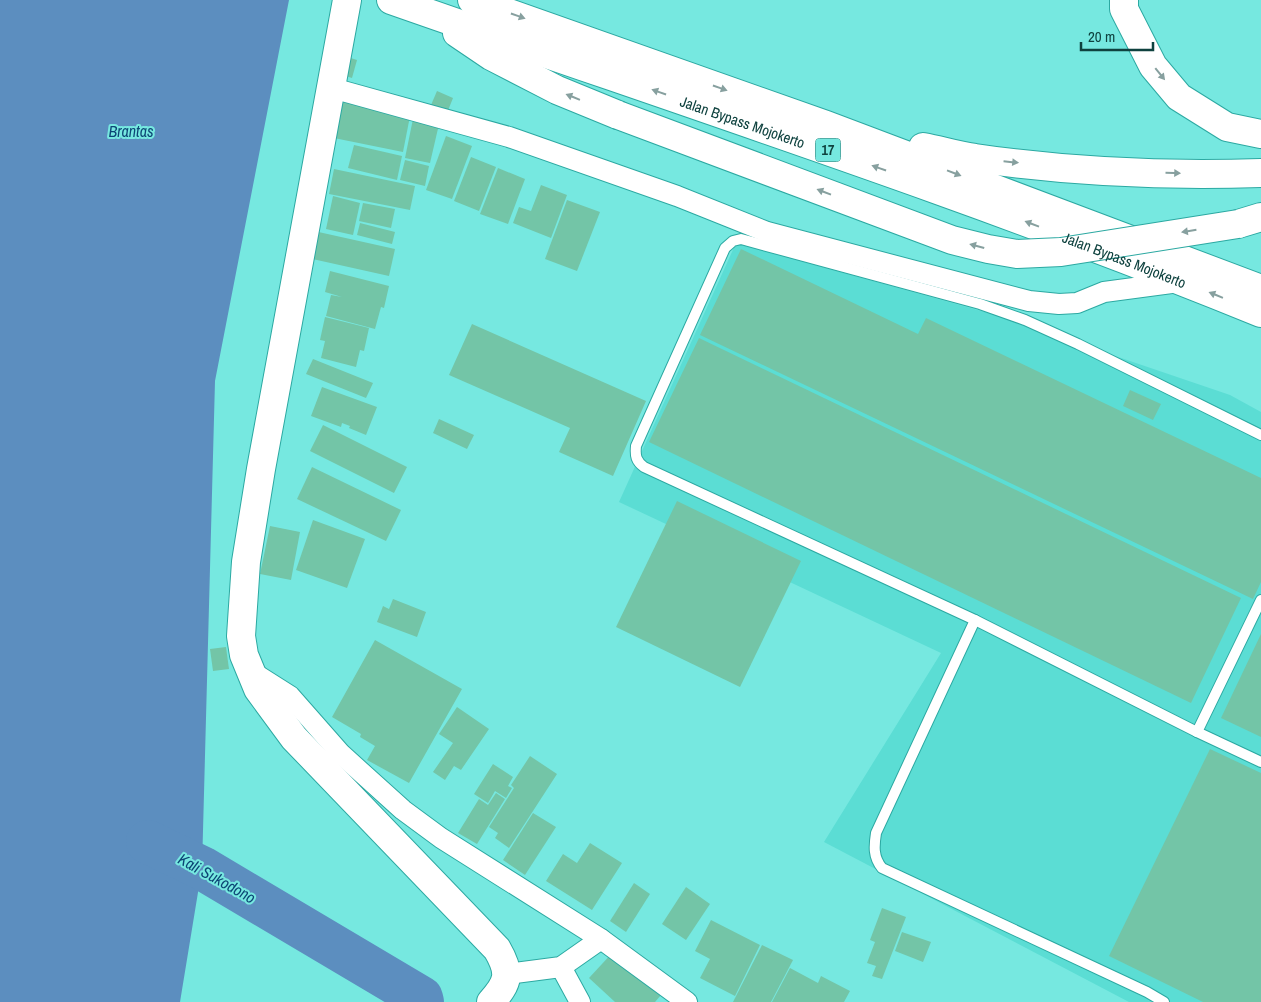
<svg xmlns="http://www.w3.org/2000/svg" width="1261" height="1002" viewBox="0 0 1261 1002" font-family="'Archivo Narrow',sans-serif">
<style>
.built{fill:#5bddd4}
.water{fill:#5c8ebf}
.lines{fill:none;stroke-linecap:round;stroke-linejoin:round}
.stream{stroke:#5c8ebf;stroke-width:8}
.river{stroke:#5c8ebf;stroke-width:44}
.building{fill:#73c5a7}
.lane-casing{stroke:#2ca9a2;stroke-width:12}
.street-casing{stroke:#2ca9a2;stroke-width:22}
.secondary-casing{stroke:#2ca9a2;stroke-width:30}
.highway-casing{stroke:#2ca9a2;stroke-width:30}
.lane{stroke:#fff;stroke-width:10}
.street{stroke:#fff;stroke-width:20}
.secondary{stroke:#fff;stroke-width:28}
.highway{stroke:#fff;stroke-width:28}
.highway-bridge-casing{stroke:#2ca9a2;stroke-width:30;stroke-linecap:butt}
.highway-bridge{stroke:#fff;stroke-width:28}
.oneway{fill:#87a09f}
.labels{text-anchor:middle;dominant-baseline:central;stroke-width:4;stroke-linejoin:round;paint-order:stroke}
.shield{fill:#76e8e0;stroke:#2e746f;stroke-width:1}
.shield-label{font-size:14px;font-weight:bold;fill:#0f423f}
.street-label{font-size:15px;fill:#0f423f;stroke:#76e8e0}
.water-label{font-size:16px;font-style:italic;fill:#0d4675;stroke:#76e8e0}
</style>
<rect width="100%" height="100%" fill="#76e8e0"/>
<!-- built -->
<path class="built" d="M 736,243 L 992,314 L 1230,395 L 1261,412 L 1261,1002 L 1129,1002 L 824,842 L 941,653 L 619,502 Z"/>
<!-- water -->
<path class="water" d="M 0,0 L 289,0 L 215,381 L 202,868 L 180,1002 L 0,1002 Z"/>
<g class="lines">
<!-- stream -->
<path class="stream" d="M 421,998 L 430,1002"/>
<!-- river -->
<path class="river" d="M 148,842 L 202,868 L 421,998 L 422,1002"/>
</g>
<!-- building -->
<g class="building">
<path d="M 341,55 L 357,60 L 352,78 L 336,73 Z"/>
<path d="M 437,91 L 453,98 L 445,118 L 428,112 Z"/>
<path d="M 338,95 L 411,111 L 403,152 L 329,137 Z"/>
<path d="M 414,114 L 440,120 L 430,163 L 405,158 Z"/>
<path d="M 446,136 L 472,146 L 452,199 L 426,190 Z"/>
<path d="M 354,145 L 402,156 L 397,180 L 348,168 Z"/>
<path d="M 471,157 L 496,167 L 479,211 L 454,201 Z"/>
<path d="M 405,160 L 429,166 L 425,186 L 400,180 Z"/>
<path d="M 498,168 L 525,179 L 508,224 L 480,214 Z"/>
<path d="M 334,169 L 415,186 L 410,210 L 329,194 Z"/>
<path d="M 541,185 L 567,195 L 551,238 L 513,223 L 519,207 L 531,211 Z"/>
<path d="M 333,196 L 360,203 L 353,235 L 326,229 Z"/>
<path d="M 567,200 L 600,212 L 577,271 L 545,259 Z"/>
<path d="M 363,203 L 395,209 L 391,228 L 359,221 Z"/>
<path d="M 360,223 L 395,232 L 392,244 L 357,235 Z"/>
<path d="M 314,231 L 395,249 L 389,276 L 308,258 Z"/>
<path d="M 741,249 L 918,334 L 926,318 L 1261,478 L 1261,582 L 1253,599 L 700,335 Z"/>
<path d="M 330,271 L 389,286 L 384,308 L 381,307 L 375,329 L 326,316 L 331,295 L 342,297 L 325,292 Z"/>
<path d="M 325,317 L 369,328 L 364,351 L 360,350 L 356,367 L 321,358 L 325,341 L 320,340 Z"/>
<path d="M 472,324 L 646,401 L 613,476 L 559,452 L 570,428 L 449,375 Z"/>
<path d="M 699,338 L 1241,598 L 1191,703 L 649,442 Z"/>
<path d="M 313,359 L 373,383 L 366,398 L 306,374 Z"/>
<path d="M 322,387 L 377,407 L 366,435 L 349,428 L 350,426 L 342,423 L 341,427 L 311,416 Z"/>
<path d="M 1130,390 L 1161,404 L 1153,420 L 1123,406 Z"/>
<path d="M 439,419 L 474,435 L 467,449 L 433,433 Z"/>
<path d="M 323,425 L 407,467 L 394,493 L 310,451 Z"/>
<path d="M 312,467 L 401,510 L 386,541 L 297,499 Z"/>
<path d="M 677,501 L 801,561 L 740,687 L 616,627 Z"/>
<path d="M 313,520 L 365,539 L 347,588 L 296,570 Z"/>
<path d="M 270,526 L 300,532 L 291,580 L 260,574 Z"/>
<path d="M 393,599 L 426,612 L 417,637 L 377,622 L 383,606 L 389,609 Z"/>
<path d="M 1261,634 L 1261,737 L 1221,718 Z"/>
<path d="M 375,640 L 462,689 L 409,783 L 367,760 L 375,746 L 360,737 L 361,734 L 332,717 Z"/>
<path d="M 226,647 L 229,669 L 213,671 L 210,649 Z"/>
<path d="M 457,707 L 489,729 L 461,770 L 454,766 L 445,780 L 433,772 L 453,743 L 439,734 Z"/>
<path d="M 1210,749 L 1261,773 L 1261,1002 L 1203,1002 L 1109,956 Z"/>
<path d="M 530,756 L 557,774 L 509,848 L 495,838 L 498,833 L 489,827 L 514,788 L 511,785 Z"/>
<path d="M 493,764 L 513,777 L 508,786 L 512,788 L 506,798 L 495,791 L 488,803 L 474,794 Z"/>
<path d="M 496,793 L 505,799 L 477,844 L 458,833 L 479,799 L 488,805 Z"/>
<path d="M 533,813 L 556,827 L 525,875 L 503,860 Z"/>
<path d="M 590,843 L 622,863 L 592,910 L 546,881 L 563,854 L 577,863 Z"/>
<path d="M 634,883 L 650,894 L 626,932 L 610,921 Z"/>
<path d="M 686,887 L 710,904 L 686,940 L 662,924 Z"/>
<path d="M 882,908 L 906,917 L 882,979 L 872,976 L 876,966 L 867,963 L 875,942 L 870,940 Z"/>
<path d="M 711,920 L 760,945 L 735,996 L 700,978 L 710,959 L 695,951 Z"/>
<path d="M 902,932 L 931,942 L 923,962 L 895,951 Z"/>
<path d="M 762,945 L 793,960 L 771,1002 L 733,1002 Z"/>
<path d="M 614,951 L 661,995 L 655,1002 L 615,1002 L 589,978 Z"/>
<path d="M 790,968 L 818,983 L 821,976 L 850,991 L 844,1002 L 772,1002 Z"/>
</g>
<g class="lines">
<defs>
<g id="lane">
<path d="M 1261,435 L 1078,344 L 1025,320 L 980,304 L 741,239 L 733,241 L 725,248 L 636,446 C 635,456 636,461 644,467 L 975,620 L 1197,732 L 1261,762"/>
<path d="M 975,620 L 876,833 C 874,846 873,857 882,868 L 1147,992 L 1164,1002"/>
<path d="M 1197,732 L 1261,600"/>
</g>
<g id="street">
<path d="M 332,88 L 509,137 L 677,196 L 767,232 L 1029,301 L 1059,304 L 1077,303 L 1104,292 L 1179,282"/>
<path d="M 249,670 L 290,696 L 341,754 L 403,810 L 441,838 L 601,939 L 687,1002"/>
<path d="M 561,967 L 580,1002"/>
<path d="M 507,974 L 561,967 L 601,939"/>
</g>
<path id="secondary" d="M 347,0 L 261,469 L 246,562 L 241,636 L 244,655 L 258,689 L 294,738 L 497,949 C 511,973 509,982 491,1002"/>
<g id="highway">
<path id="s1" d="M 391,0 C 682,102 976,197 1261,313"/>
<path d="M 472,0 L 826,125 L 1261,289"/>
<path d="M 1124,0 L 1124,9 L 1153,66 L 1179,97 L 1227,127 L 1261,134"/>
<path d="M 457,33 L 491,56 L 557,90 L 618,115"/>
<path d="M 923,147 C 940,150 958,156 975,158 C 1069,172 1166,176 1261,173"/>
<path d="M 1238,224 L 1261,217"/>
</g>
</defs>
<!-- lane casing -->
<use href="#lane" class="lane-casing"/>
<!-- street casing -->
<use href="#street" class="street-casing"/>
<!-- secondary casing -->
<use href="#secondary" class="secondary-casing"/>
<!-- highway casing -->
<use href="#highway" class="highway-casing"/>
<!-- lane -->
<use href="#lane" class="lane"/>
<!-- street -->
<use href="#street" class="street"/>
<!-- secondary -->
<use href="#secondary" class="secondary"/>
<!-- highway -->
<use href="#highway" class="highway"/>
<defs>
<path id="highway-bridge" d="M 618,115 L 952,240 L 988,249 L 1017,254 L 1061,252 L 1238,224"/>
</defs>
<!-- highway-bridge casing -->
<use href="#highway-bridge" class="highway-bridge-casing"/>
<!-- highway-bridge -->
<use href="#highway-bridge" class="highway-bridge"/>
</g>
<!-- one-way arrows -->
<defs><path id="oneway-solid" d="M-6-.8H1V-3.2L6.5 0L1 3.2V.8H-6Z" transform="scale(1.25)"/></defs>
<g class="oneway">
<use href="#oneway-solid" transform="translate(518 16) rotate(19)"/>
<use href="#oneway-solid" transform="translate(1160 74) rotate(51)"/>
<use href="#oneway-solid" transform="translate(720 88) rotate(19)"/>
<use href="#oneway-solid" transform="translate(659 92) rotate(-161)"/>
<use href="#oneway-solid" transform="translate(573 97) rotate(-158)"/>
<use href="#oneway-solid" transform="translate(1011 162) rotate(6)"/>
<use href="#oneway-solid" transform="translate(879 168) rotate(-161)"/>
<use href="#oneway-solid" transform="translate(954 173) rotate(21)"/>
<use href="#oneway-solid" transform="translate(1173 173) rotate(2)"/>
<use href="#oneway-solid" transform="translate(824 192) rotate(-159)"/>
<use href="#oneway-solid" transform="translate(1032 224) rotate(-159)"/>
<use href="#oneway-solid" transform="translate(1189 231) rotate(171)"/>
<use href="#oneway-solid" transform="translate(977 246) rotate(-165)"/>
<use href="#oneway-solid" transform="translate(1216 295) rotate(-158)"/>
</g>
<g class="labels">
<!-- shield labels -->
<rect class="shield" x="815.5" y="138.5" width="25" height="23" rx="4"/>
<g class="shield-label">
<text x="828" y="150">17</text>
</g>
<!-- street labels -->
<g class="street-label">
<text stroke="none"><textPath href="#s1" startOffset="372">Jalan Bypass Mojokerto</textPath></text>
<text stroke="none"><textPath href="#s1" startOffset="778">Jalan Bypass Mojokerto</textPath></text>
</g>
<!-- water labels -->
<g class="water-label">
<text x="131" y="131">Brantas</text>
<text transform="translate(217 878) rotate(29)">Kali Sukodono</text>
</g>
</g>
<!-- scale -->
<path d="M1081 42v8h72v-8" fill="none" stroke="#0f423f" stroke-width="2.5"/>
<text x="1088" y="42" font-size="15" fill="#0f423f" stroke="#76e8e0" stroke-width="4" paint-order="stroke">20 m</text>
</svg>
